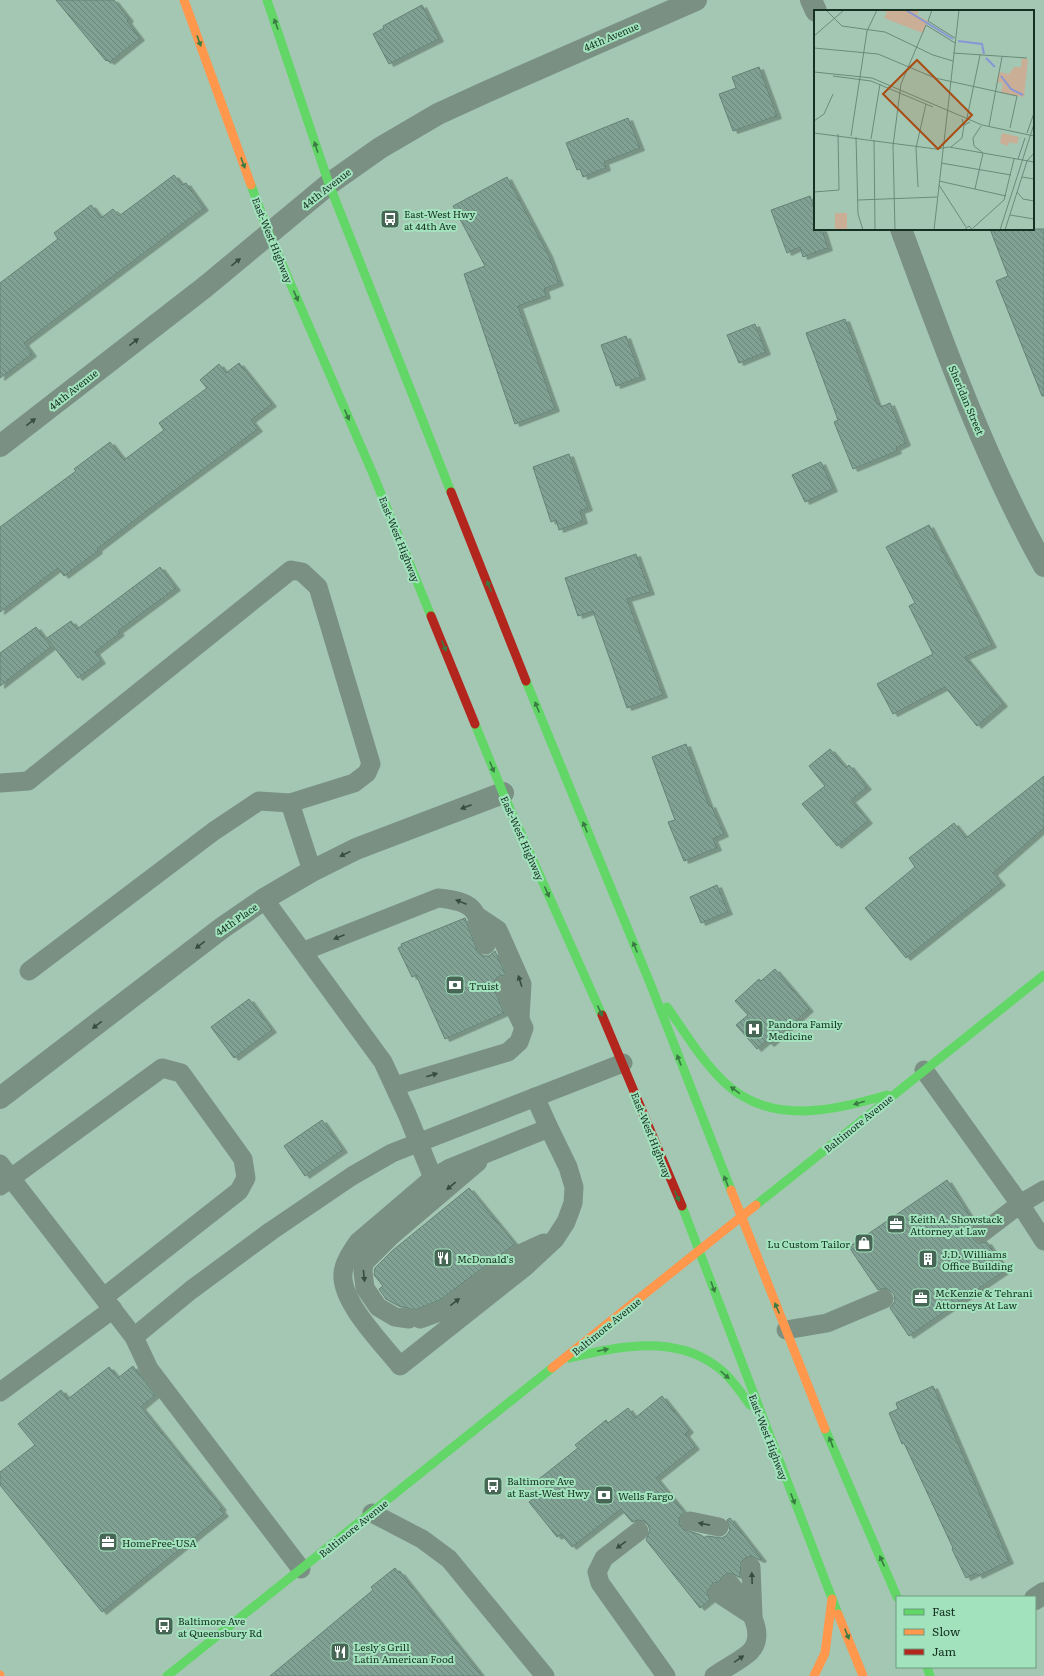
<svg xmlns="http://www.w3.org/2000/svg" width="1044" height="1676" viewBox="0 0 1044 1676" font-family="Literata,serif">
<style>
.building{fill:url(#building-back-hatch);stroke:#668277;filter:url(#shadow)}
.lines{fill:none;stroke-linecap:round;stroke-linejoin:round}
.lane{stroke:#7a9083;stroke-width:19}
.street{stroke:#7a9083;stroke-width:22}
.fast{stroke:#63d668;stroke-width:9}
.slow{stroke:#ff974d;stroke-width:9}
.jam{stroke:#b3261e;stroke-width:9}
.oneway{fill:#397b42}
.oneway2{fill:#344e3f}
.labels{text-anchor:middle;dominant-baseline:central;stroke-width:4;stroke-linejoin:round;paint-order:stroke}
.street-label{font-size:10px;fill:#163122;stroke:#a2e3bd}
.poi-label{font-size:10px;fill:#163122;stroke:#a2e3bd;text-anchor:start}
.inset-river{fill:none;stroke:#8797d5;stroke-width:2}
.inset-road{fill:none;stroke:#6b8b79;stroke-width:1}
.view{fill:#a94d13;fill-opacity:0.15;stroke:#a94d13;stroke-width:2}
.inset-edge{fill:none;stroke:#163122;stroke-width:2}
</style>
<defs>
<pattern id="building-back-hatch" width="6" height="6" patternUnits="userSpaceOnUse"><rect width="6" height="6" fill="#81a195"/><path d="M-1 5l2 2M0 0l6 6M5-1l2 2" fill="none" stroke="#698479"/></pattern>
<filter id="shadow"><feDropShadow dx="4.5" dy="2.5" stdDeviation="0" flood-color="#0004"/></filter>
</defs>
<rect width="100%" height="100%" fill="#a4c7b3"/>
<!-- building -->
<g class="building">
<path d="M 56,0 L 114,0 L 129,19 L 127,21 L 140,38 L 110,62 L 107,60 L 106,61 Z"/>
<path d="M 422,5 L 439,39 L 389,64 L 373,34 L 384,28 L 383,26 Z"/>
<path d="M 759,67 L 777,116 L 733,131 L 719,94 L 736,88 L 732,77 Z"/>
<path d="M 628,118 L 640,148 L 604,162 L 606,168 L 583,177 L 580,169 L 577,170 L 566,143 Z"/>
<path d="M 174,175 L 182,185 L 186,183 L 204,208 L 24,343 L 32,354 L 0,378 L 0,283 L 58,239 L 54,233 L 91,205 L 101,218 L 113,209 L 119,216 Z"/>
<path d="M 507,177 L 548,254 L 559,283 L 544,289 L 546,296 L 518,306 L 555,409 L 515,424 L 464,274 L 485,266 L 453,206 Z"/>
<path d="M 810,196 L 815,211 L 815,229 L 822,229 L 828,248 L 803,257 L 800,247 L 787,253 L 771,210 Z"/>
<path d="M 990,229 L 1044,229 L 1044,396 L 1042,396 L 996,281 L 1008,276 Z"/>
<path d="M 845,319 L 877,404 L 879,403 L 881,407 L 890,403 L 906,443 L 896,448 L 897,451 L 853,469 L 834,422 L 838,420 L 806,333 Z"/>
<path d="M 755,324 L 766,352 L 739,363 L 727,335 Z"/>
<path d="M 626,336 L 641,377 L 616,386 L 601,345 Z"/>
<path d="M 239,363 L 272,404 L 251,420 L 258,429 L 156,504 L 97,549 L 98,551 L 64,576 L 58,568 L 0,612 L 0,527 L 76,471 L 74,469 L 110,442 L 124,460 L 164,430 L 159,423 L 207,388 L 200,380 L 219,364 L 226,373 Z"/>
<path d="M 569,454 L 588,508 L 580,511 L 583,521 L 559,530 L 556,520 L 551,522 L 533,467 Z"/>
<path d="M 821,462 L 833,489 L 805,502 L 792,475 Z"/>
<path d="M 929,525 L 992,645 L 965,657 L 1003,704 L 977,726 L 945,687 L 893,714 L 877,684 L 933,654 L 909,606 L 915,603 L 886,547 Z"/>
<path d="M 636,554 L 650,592 L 627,599 L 663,695 L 627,708 L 593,611 L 578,616 L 565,578 Z"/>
<path d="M 160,567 L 176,588 L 118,631 L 120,633 L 95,652 L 101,661 L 78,678 L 47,638 L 71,621 L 77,629 Z"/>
<path d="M 36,627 L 51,647 L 0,686 L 0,653 Z"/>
<path d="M 686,744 L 709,806 L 711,805 L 724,834 L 713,839 L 717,848 L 684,861 L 668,822 L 675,820 L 652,757 Z"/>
<path d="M 830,749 L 846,768 L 849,765 L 867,787 L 851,800 L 868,821 L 837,846 L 802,804 L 825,786 L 809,766 Z"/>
<path d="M 1044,776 L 1044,828 L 993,873 L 1001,883 L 906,958 L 865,908 L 915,867 L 909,858 L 954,823 L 966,838 Z"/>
<path d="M 717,885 L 728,912 L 701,923 L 690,897 Z"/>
<path d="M 465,918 L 478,953 L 483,956 L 489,956 L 495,951 L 506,975 L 499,976 L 495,980 L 493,986 L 504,1013 L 445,1039 L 416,975 L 412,977 L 398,948 L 402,946 L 401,944 Z"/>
<path d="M 775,969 L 809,1009 L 770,1044 L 766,1041 L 757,1049 L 736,1025 L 748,1015 L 735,1001 L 759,979 L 761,981 Z"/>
<path d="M 249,999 L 272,1030 L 234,1058 L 211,1027 Z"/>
<path d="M 322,1120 L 343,1150 L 305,1176 L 284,1146 Z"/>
<path d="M 947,1180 L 975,1224 L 972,1229 L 973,1239 L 978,1243 L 987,1242 L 1006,1270 L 909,1336 L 890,1308 L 895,1301 L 894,1294 L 886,1288 L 878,1290 L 849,1247 Z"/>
<path d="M 469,1188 L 515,1244 L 440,1300 L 415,1310 L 399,1306 L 386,1299 L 379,1289 L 383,1286 L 374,1275 L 375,1268 L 392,1251 Z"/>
<path d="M 133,1366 L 155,1395 L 141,1407 L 222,1508 L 220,1509 L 224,1514 L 102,1612 L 0,1485 L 0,1472 L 35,1445 L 18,1424 L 61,1390 L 68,1399 L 109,1367 L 118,1378 Z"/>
<path d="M 933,1386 L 1009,1561 L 978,1576 L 976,1573 L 966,1578 L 952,1549 L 953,1548 L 904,1443 L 902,1444 L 889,1413 L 898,1409 L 896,1403 Z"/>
<path d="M 662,1396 L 689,1430 L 685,1434 L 695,1447 L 656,1478 L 684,1512 L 679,1518 L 680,1525 L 683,1529 L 701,1535 L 704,1538 L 707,1536 L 722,1538 L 727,1535 L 730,1530 L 727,1520 L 730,1518 L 762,1559 L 760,1560 L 751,1556 L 745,1558 L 741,1562 L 740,1576 L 739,1577 L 733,1574 L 728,1573 L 723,1576 L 719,1582 L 713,1583 L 707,1592 L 710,1600 L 700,1608 L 646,1540 L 650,1530 L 648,1525 L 644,1521 L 638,1520 L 632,1522 L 621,1509 L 572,1547 L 561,1534 L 557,1537 L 529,1502 L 546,1488 L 539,1479 L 578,1448 L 575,1445 L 606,1420 L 608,1423 L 628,1408 L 635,1418 Z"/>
<path d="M 395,1568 L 399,1573 L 400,1572 L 482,1676 L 270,1676 L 373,1590 L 371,1587 Z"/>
</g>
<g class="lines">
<!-- lane -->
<g class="lane">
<path d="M 0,783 L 28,781 L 291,570 L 302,572 L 318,587 L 371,764 L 367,773 L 354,783 L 290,803 L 259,801 L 214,831 L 29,971"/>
<path d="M 290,803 L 312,871"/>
<path d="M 264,899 L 383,1062 L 407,1114 L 433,1178"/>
<path d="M 477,916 L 498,930 L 522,984 L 520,1018"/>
<path d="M 304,951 L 438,898 C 477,902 476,910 486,945"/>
<path d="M 924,1070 L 1020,1204 L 1044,1190"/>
<path d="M 395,1086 L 508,1052 L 519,1042 L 524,1028 L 504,986"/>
<path d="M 535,1097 L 549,1128"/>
<path d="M 549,1128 L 568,1167 L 574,1187 L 573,1203 L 566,1222 L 555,1239 L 525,1267 L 400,1366 C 383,1344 340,1302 343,1273 C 344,1262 352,1251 358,1242 L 433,1178 L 450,1168 Z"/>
<path d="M 0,1164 L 134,1337 L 149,1369 L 301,1569"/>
<path d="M 0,1186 L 162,1068 L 181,1073 L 243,1159 L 246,1178 L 239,1191 L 104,1297"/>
<path d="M 982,1233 L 1020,1204 L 1044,1241"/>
<path d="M 409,1319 L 395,1317 L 378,1307 L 365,1288 L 363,1272 L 364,1263 L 391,1236 L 478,1162"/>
<path d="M 420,1319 L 445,1310 L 522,1253 L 544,1243"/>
<path d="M 786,1330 L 827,1323 L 884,1299"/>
<path d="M 134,1337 L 191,1290 L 271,1231 L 352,1176 L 392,1153 L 623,1063"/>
<path d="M 0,1392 L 113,1309"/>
<path d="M 372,1513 L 422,1539 L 449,1559 L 545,1676"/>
<path d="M 690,1521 L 719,1527"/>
<path d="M 639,1531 L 604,1558 L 597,1572 L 600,1583 L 666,1676"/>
<path d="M 751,1567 L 753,1615"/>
<path d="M 718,1593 L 747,1612"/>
<path d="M 714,1676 C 725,1668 740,1661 750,1652 C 769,1632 743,1599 730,1584"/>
</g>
<!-- street -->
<g class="street">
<path d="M 811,0 L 816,11"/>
<path d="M 901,229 C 943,343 985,460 1044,566"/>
<path d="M 0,446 L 205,287 L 329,184 L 380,148 L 438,114 L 486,92 L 696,0"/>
<path d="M 0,1098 L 222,928 L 264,899 L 312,871 L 356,849 L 503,793"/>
<path d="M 1035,1599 L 1044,1593"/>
</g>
<!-- fast -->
<g class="fast">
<path d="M 267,0 L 329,184 L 451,492"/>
<path d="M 251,185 L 269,234 L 373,474 L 431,616"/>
<path d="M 526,681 L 650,983 L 731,1190"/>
<path d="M 475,724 L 503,793 L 602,1015"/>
<path d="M 667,1007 C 685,1032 701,1060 724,1082 C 770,1126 832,1111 887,1095"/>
<path d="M 756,1205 L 1044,975"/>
<path d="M 682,1206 L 838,1614"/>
<path d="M 569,1358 C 617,1347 673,1334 716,1366 C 730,1376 740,1391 750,1405"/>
<path d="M 825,1429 L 897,1597"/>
<path d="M 927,1667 L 930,1676"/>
<path d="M 167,1676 L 552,1368"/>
</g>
<!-- slow -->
<g class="slow">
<path d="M 184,0 L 251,185"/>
<path d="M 731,1190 L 825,1429"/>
<path d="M 552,1368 L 756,1205"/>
<path d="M 838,1614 L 863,1676"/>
<path d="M 0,1675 L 0,1676"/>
<path d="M 814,1676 L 825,1653 L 832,1599"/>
</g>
<!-- jam -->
<g class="jam">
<path d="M 451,492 L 526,681"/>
<path d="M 431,616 L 475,724"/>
<path d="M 602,1015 L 682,1206"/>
</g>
</g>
<!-- one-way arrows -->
<defs><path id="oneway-solid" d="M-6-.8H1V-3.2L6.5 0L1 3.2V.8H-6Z"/></defs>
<g class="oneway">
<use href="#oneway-solid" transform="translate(276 24) rotate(-110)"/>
<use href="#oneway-solid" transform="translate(199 41) rotate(70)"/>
<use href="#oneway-solid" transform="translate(316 147) rotate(-108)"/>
<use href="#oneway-solid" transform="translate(243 163) rotate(70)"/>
<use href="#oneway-solid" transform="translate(296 296) rotate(66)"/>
<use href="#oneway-solid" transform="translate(347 415) rotate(66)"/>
<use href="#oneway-solid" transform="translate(489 586) rotate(-112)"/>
<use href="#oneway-solid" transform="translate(444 646) rotate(68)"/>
<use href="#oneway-solid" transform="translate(537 707) rotate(-112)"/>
<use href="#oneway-solid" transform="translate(492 767) rotate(68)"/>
<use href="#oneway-solid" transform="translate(585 827) rotate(-112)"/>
<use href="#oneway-solid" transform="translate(547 892) rotate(66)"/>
<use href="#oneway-solid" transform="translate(635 947) rotate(-112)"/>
<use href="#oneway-solid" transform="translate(600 1011) rotate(66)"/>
<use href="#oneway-solid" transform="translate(679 1060) rotate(-111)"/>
<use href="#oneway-solid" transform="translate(735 1090) rotate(-144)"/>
<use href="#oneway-solid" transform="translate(859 1103) rotate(164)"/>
<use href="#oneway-solid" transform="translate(726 1181) rotate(-111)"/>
<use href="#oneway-solid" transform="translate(677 1196) rotate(68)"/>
<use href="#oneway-solid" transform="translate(713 1287) rotate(70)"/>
<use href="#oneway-solid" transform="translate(777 1308) rotate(-113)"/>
<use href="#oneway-solid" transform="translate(603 1350) rotate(-12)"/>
<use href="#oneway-solid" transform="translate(725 1375) rotate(42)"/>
<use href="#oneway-solid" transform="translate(831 1442) rotate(-111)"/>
<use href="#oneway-solid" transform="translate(793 1499) rotate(69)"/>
<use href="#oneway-solid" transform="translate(882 1561) rotate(-114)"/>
<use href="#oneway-solid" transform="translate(847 1634) rotate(68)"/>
</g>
<g class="oneway2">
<use href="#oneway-solid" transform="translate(236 262) rotate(-39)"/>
<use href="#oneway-solid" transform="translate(134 342) rotate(-38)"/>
<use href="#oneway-solid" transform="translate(31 422) rotate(-38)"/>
<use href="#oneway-solid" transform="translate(466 807) rotate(159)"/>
<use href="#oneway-solid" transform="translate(345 854) rotate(154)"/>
<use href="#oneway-solid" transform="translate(461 902) rotate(-158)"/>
<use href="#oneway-solid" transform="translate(339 937) rotate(158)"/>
<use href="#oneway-solid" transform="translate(200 945) rotate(142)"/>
<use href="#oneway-solid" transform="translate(520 981) rotate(-108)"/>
<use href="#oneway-solid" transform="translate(97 1025) rotate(142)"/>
<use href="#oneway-solid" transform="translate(432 1075) rotate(-17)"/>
<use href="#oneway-solid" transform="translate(451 1186) rotate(140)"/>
<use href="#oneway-solid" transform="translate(364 1276) rotate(84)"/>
<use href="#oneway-solid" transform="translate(455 1302) rotate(-37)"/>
<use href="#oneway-solid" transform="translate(704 1524) rotate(-169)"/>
<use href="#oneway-solid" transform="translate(621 1545) rotate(144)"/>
<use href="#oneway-solid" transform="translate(752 1578) rotate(-92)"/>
<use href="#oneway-solid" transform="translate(739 1659) rotate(-34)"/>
</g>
<!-- icons -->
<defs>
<symbol id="bus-square" viewBox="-11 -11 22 22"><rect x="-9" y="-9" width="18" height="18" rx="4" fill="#486655" stroke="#a2e3bd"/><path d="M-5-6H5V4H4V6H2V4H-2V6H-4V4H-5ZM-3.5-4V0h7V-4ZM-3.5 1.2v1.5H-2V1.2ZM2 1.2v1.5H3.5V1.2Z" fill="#fff"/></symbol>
<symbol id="bank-square" viewBox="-11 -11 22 22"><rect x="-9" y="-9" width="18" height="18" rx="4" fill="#486655" stroke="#a2e3bd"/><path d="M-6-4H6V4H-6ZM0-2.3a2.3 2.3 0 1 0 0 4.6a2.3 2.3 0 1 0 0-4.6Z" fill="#fff"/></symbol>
<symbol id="hospital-square" viewBox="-11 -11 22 22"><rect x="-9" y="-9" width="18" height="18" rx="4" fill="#486655" stroke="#a2e3bd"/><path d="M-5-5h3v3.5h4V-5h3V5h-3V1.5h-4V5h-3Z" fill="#fff"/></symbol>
<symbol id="office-square" viewBox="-11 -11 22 22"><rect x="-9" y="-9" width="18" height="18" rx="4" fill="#486655" stroke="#a2e3bd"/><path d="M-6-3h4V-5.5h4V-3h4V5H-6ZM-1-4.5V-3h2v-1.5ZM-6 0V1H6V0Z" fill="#fff"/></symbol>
<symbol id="shop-square" viewBox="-11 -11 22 22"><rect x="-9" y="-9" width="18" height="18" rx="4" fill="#486655" stroke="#a2e3bd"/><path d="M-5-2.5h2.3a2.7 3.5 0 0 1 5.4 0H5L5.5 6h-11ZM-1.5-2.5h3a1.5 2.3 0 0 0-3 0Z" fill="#fff"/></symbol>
<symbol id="restaurant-square" viewBox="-11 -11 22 22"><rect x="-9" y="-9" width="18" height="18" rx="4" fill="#486655" stroke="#a2e3bd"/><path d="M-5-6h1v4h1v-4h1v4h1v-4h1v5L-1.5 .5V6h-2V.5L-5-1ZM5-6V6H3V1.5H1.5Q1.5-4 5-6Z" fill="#fff"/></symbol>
<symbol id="building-square" viewBox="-11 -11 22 22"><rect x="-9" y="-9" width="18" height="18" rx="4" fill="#486655" stroke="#a2e3bd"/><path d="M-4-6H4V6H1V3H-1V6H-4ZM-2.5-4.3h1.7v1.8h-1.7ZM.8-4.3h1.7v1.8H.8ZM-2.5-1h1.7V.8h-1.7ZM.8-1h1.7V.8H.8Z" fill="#fff"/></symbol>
</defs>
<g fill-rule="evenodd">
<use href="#bus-square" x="379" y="208" width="22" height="22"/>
<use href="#bank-square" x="444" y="974" width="22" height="22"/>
<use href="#hospital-square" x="743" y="1018" width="22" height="22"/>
<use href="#office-square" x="885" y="1213" width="22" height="22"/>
<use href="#shop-square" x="853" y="1232" width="22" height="22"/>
<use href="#restaurant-square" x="432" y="1247" width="22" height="22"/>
<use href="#building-square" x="917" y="1248" width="22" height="22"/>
<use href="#office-square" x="910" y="1287" width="22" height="22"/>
<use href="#bus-square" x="482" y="1475" width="22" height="22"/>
<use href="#bank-square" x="593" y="1484" width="22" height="22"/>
<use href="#office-square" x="97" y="1531" width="22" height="22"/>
<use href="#bus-square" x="153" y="1615" width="22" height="22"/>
<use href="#restaurant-square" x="329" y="1641" width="22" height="22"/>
</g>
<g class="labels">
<!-- street labels -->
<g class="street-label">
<text transform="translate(611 36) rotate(-23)">44th Avenue</text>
<text transform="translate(326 188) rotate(-38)">44th Avenue</text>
<text transform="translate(273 240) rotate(68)">East-West Highway</text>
<text transform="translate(73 389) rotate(-38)">44th Avenue</text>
<text transform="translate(967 400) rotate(67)">Sheridan Street</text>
<text transform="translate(400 539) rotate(68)">East-West Highway</text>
<text transform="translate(523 838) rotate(66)">East-West Highway</text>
<text transform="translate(236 919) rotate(-35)">44th Place</text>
<text transform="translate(858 1123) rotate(-39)">Baltimore Avenue</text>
<text transform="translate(652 1135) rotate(68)">East-West Highway</text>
<text transform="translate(606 1326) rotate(-39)">Baltimore Avenue</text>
<text transform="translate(769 1437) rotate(69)">East-West Highway</text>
<text transform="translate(353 1528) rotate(-39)">Baltimore Avenue</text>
</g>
<!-- poi labels -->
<g class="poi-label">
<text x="404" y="213">East-West Hwy<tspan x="404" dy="12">at 44th Ave</tspan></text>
<text x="469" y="985">Truist</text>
<text x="768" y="1023">Pandora Family<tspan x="768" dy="12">Medicine</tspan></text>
<text x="910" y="1218">Keith A. Showstack<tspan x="910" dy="12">Attorney at Law</tspan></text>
<text x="850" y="1243" text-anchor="end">Lu Custom Tailor</text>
<text x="942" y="1253">J.D. Williams<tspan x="942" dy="12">Office Building</tspan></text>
<text x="457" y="1258">McDonald's</text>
<text x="935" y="1292">McKenzie &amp; Tehrani<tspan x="935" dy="12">Attorneys At Law</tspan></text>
<text x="507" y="1480">Baltimore Ave<tspan x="507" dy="12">at East-West Hwy</tspan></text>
<text x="618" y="1495">Wells Fargo</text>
<text x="122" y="1542">HomeFree-USA</text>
<text x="178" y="1620">Baltimore Ave<tspan x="178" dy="12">at Queensbury Rd</tspan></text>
<text x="354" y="1646">Lesly's Grill<tspan x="354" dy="12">Latin American Food</tspan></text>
</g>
</g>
<!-- overview -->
<g transform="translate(814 10)">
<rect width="220" height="220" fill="#a4c7b3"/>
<path d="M 21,203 L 33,203 L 33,220 L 21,220 Z" fill="#caae96"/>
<path d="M 69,0 L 105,0 L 103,5 L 114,11 L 109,23 L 70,8 L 73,3 ZM 208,48 L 214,49 L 210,87 L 187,83 L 189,73 L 183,72 L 185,62 L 195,64 L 200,57 L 207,57 ZM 188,123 L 205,127 L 203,134 L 195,132 L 194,136 L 186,133 Z" fill="#caae96"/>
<path class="inset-river" d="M 92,0 L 139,29M 144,31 L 168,34 L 170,44M 172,48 L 181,57M 187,66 L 197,79 L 209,85"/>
<path class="inset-road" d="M 12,0 L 28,16 L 71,22 L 119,45 L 139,51M 118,0 L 114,11 L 141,28M 0,26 L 30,0M 0,38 L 64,44 L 121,68 L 203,86 L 196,118M 139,43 L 213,48M 0,62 L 58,68 L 168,115 L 220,126M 19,66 L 57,71 L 119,97M 153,108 L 166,45M 148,109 L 150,115 L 156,112M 0,111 L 10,104 L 19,84M 175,116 L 188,47M 0,123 L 122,139 L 135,137 L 220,152M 213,123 L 220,103M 37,126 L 53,21 L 63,0M 42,127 L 44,204 L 49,220M 57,129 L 66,74M 60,130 L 61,220M 137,137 L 148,128 L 150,115M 204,149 L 211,128M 127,153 L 197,165M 208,167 L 220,169M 125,171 L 192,186M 125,175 L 152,217M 104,177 L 102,138 L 112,94M 161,179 L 169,143 L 160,136 L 159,128 L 167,116M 0,182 L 25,180 L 24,124M 203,182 L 209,189 L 220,191M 44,190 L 123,187M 196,205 L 220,209M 159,218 L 190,190 L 200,149M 81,220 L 79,136 L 87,74 L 112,15 L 141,33M 120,220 L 145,0M 150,220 L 155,216 L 159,220M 186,220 L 220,114M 191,220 L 213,151 L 220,143"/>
<path class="view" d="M 103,50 L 158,105 L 124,139 L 69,84 Z"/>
<rect width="220" height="220" class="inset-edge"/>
</g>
<!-- legend -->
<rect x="896" y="1596" width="140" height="72" fill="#a2e3bd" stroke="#6a9c7f"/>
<rect x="904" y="1609" width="20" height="6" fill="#63d668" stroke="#6a9c7f"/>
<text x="932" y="1616" font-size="12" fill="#163122">Fast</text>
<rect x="904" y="1629" width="20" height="6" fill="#ff974d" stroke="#6a9c7f"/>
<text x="932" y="1636" font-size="12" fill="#163122">Slow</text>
<rect x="904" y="1649" width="20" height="6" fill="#b3261e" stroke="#6a9c7f"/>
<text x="932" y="1656" font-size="12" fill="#163122">Jam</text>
</svg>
